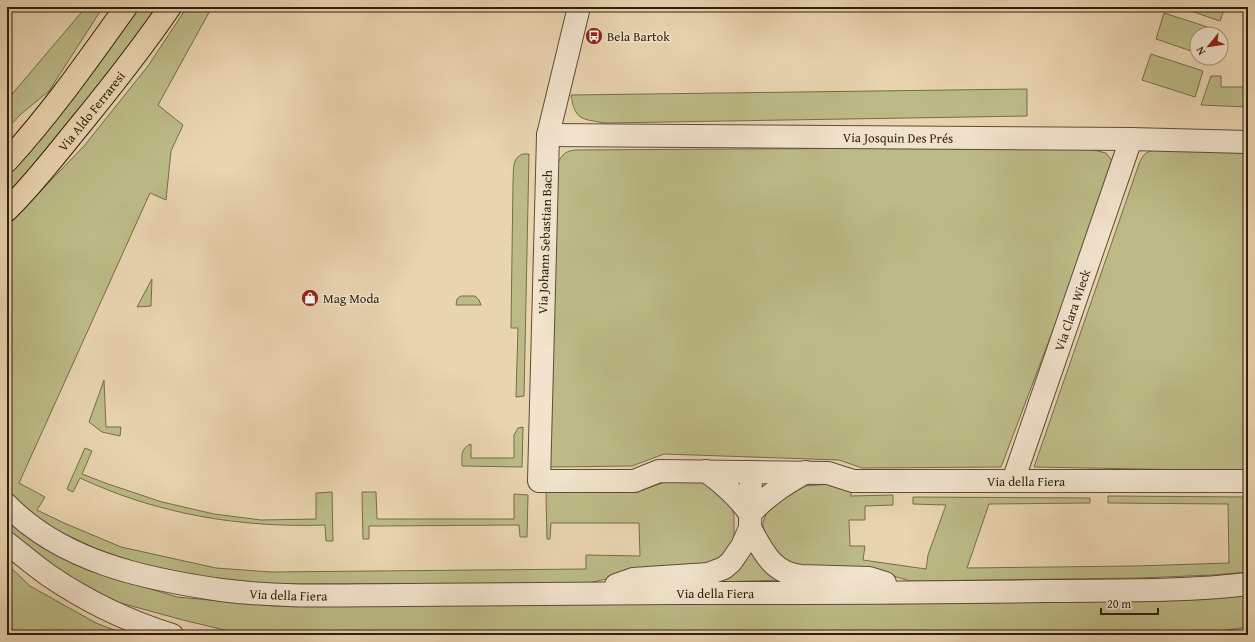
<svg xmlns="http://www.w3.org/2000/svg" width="1255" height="642" viewBox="0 0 1255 642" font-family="'Gentium Book Plus',serif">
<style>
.green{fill:#bcbb87;stroke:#766d4a}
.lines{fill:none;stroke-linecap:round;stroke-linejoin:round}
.minor-casing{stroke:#5e4c36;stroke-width:24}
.major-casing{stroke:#301f0d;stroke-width:24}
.minor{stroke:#f1e3cc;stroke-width:22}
.major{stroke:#e9d4b0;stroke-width:22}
.labels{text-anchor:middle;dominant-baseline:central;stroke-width:3;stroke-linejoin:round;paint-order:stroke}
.poi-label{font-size:13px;fill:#301f0d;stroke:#f1e3cc;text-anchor:start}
.street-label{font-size:13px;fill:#301f0d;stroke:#f1e3cc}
</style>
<rect width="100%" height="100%" fill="#e9d4b0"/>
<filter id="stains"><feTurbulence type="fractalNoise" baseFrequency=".005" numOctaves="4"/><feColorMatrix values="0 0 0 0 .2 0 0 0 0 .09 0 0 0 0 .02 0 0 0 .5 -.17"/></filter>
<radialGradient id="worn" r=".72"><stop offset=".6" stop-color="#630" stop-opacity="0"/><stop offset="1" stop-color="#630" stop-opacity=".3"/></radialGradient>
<!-- green -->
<g class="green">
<path d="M 86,7 L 103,7 L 49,91 L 21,114 L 7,129 L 7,100 Z"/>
<path d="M 137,7 L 159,7 L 104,82 L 7,196 L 7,176 L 82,84 Z"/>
<path d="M 187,7 L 212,7 L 158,105 L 183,125 L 171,151 L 166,200 L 150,193 L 19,483 L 45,497 L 37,510 L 64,523 L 121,547 L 216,568 L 271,572 L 586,569 L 586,555 L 640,556 L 639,523 L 551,523 L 550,539 L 547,539 L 546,492 L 637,492 L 668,481 L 698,482 L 707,483 L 714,487 L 732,508 L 734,516 L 734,539 L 718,564 L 625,575 L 588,583 L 268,584 L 215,579 L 141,564 L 97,549 L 50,527 L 21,504 L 7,488 L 7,226 L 84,146 L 148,66 Z"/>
<path d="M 1179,7 L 1225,7 L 1220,21 Z"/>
<path d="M 1164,13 L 1217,30 L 1216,34 L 1197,34 L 1197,53 L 1156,39 Z"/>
<path d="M 1151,54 L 1203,71 L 1195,97 L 1142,80 Z"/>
<path d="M 1211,76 L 1221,76 L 1221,87 L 1248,87 L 1248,107 L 1201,105 Z"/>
<path d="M 1027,89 L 1027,116 L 605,123 C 581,119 575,120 571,95 Z"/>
<path d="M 1081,147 L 1106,153 L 1113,162 L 1112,175 L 1001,467 L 862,468 L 839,460 L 664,454 L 632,466 L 550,467 L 558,163 C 562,154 566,151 575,150 Z"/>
<path d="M 1154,150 L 1248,152 L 1248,471 L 1034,467 L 1139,164 C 1142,156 1145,152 1154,150 Z"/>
<path d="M 523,154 L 529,154 L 524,396 L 516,397 L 518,328 L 511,328 L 513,182 C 514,172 511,158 523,154 Z"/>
<path d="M 152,279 L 151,306 L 137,307 Z"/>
<path d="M 461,296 L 475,296 L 479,300 L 481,305 L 456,305 L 457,299 Z"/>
<path d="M 104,380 L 106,427 L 121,427 L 120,436 L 102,432 L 89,422 Z"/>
<path d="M 523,427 L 522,467 L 462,466 C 462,457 460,448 471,444 L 471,458 L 514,458 L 514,435 L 518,428 Z"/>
<path d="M 85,448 L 92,451 L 82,474 L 108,484 L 162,502 L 214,514 L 261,520 L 316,519 L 316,493 L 332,492 L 333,541 L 326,541 L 325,525 C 240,528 157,514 80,478 L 73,492 L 67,489 Z"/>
<path d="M 832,484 L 851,492 L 851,496 L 893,495 L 893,505 L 865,506 L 865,520 L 849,520 L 850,546 L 865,546 L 863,560 L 926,569 L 928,555 L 946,505 L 913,504 L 913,497 L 1090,498 L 1090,503 L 989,504 L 967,568 L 1136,566 L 1229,563 L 1228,504 L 1108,503 L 1108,496 L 1248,497 L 1248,572 L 1213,575 L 1139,578 L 910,581 L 890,575 L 790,567 L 764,536 L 763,523 L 767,511 L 770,505 L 804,486 Z"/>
<path d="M 362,492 L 376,492 L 377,519 L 514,519 L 514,494 L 528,495 L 527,537 L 520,537 L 519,525 L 377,526 L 369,526 L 369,539 L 363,539 Z"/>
<path d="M 7,519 L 43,548 L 98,573 L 177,597 L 274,606 L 385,604 L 512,605 L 672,601 L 844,600 L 890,604 L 1204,596 L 1248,590 L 1248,627 L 1208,633 L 1103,635 L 245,635 L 183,620 L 117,602 L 62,573 L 25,546 L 7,530 Z"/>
<path d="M 750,538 L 784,580 L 717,582 Z"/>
<path d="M 7,564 L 30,586 L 96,623 L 127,635 L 7,635 Z"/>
</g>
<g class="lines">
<defs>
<g id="minor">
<path id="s1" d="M 579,7 L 548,135 L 539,481 L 634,481 L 659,471 L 828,473 L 853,481 L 1248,481"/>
<path id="s2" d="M 548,135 L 1131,139 L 1248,142"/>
<path d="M 706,471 C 724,484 738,496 750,514 C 766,496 785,484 806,472"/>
<path id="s3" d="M 1013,481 L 1131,139"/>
<path id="s4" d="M 7,505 C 63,562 145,579 221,590 C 281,598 344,595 405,595 C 496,594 587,594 678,593 C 800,593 923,593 1045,591 C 1113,590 1181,592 1248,584"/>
<path d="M 750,528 C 763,551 772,573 801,576 L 869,578 L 885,583"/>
<path d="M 7,543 C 21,554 34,565 48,575 C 86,601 127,621 172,635"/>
<path d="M 616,585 L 633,579 L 708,574 L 724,568 L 731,562 L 742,546 L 750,528 L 751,472"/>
</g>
<g id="major">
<path d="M 7,161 C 51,113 88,60 126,7"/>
<path id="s5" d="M 7,210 C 34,184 57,153 81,124 C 112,86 142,48 170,7"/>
</g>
</defs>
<!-- minor casing -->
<use href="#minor" class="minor-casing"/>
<!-- major casing -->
<use href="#major" class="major-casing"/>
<!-- minor -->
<use href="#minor" class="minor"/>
<!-- major -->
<use href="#major" class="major"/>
</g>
<!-- icons -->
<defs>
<symbol id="bus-disc" viewBox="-11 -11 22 22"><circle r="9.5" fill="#8f2418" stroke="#f1e3cc"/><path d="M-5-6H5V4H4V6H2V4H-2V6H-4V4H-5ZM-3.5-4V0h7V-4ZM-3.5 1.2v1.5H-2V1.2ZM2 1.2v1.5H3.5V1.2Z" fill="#fff"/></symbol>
<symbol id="shop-disc" viewBox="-11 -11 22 22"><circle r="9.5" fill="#8f2418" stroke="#f1e3cc"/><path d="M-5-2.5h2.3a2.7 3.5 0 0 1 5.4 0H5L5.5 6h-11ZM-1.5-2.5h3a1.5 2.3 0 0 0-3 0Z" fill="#fff"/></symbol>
</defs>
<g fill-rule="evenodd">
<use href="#bus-disc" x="584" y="26" width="20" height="20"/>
<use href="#shop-disc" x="300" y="288" width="20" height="20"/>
</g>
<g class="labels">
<!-- poi labels -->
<g class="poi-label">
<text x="607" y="36">Bela Bartok</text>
<text x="323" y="298">Mag Moda</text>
</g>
<!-- street labels -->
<g class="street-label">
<text stroke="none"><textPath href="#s5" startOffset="130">Via Aldo Ferraresi</textPath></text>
<text stroke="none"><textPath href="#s2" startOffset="350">Via Josquin Des Prés</textPath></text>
<text transform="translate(545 242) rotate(-88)">Via Johann Sebastian Bach</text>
<text stroke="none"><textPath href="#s3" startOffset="181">Via Clara Wieck</textPath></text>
<text stroke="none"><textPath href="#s1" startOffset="968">Via della Fiera</textPath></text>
<text stroke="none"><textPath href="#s4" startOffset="302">Via della Fiera</textPath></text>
<text stroke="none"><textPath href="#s4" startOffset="729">Via della Fiera</textPath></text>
</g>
</g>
<!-- margin -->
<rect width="1255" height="642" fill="none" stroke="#e9d4b0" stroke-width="24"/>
<rect x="8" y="8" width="1239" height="626" fill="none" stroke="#301f0d" stroke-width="2"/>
<rect x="12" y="12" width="1231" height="618" fill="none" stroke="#301f0d"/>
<!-- north arrow -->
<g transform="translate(1209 46) rotate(240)"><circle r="19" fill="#f1e3cc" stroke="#a49580"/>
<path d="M0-3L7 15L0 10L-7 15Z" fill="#8f2418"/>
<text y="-6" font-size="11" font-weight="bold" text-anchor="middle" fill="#301f0d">N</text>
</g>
<!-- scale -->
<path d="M1101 608v6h57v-6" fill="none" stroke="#301f0d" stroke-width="2"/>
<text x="1107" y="608" font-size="12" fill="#301f0d" stroke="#f1e3cc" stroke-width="3" paint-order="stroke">20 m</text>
<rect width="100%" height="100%" filter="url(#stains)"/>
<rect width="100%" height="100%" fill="url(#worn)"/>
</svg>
